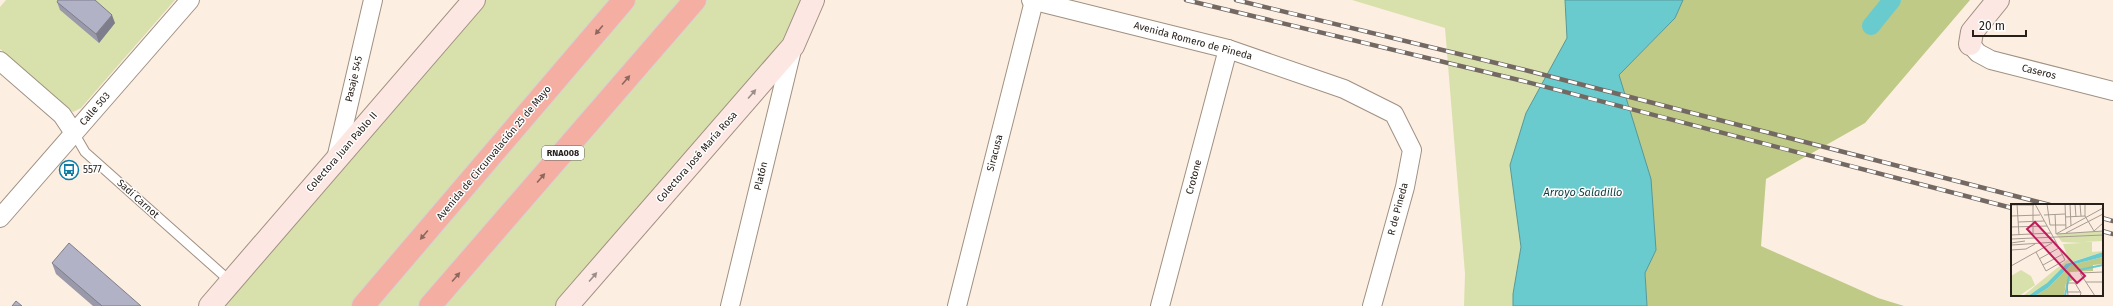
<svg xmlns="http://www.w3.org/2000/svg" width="2113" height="306" viewBox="0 0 2113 306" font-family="'Fira Sans',sans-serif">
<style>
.green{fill:#d8e1ac}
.forest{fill:#beca85}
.water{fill:#6acbcf;stroke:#569899}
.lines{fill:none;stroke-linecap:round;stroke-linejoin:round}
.canal{stroke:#6acbcf;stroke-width:18}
.lane-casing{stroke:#a09081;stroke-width:11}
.street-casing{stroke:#a09081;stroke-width:20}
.secondary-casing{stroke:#a09081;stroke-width:24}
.highway-casing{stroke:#d4d2d1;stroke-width:24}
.lane{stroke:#fff;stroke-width:9}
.street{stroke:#fff;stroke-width:18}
.secondary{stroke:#fce7e3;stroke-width:22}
.highway{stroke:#f4aea2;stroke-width:22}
.rail-casing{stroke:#736962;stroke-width:4.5}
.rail{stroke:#fefefe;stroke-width:3;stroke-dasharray:9;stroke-linecap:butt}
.wall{fill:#99a}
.shaded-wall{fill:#7d7d8b}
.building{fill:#b2b2c6;stroke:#7d7d8b}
.oneway{fill:#8e675e}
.oneway2{fill:#9c8d89}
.labels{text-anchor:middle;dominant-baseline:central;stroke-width:3;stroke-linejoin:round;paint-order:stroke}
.shield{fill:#fefefe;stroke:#68635f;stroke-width:1}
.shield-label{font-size:9px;font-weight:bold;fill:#27201b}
.street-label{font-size:10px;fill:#27201b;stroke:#fefefe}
.poi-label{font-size:10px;fill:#27201b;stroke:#fefefe;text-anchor:start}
.water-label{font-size:11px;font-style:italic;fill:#0e3d3f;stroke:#fefefe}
.inset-river{fill:none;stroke:#6acbcf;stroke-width:2}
.inset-road{fill:none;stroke:#a79c92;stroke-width:1}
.view{fill:#c2185b;fill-opacity:0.15;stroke:#c2185b;stroke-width:2}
.inset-edge{fill:none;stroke:#27201b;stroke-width:2}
</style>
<rect width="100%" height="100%" fill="#fdeee2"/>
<!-- green -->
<g class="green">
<path d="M 6,0 L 175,0 L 81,108 L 73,112 L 0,49 L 0,7 Z"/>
<path d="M 474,0 L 813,0 L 793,46 L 567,306 L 210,306 Z"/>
<path d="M 1352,0 L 1565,0 L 1568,38 L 1526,113 L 1510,165 L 1521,247 L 1513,294 L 1513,306 L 1464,306 L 1465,274 L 1445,28 Z"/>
</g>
<!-- forest -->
<path class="forest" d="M 1683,0 L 1970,0 L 1865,123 L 1766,179 L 1761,246 L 1878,298 L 1904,306 L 1647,306 L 1645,273 L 1656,250 L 1619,75 L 1675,18 Z"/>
<!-- water -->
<path class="water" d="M 1565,0 L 1683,0 L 1675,18 L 1619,75 L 1651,179 L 1656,250 L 1645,273 L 1647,306 L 1513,306 L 1513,294 L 1521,247 L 1510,165 L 1526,113 L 1567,38 Z"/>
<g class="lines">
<!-- canal -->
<path class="canal" d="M 1871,26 L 1892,0"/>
<defs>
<path id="lane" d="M 74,133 L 85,152 L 231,282"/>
<g id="street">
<path d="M 1031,0 L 1228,49 L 1344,89 L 1394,114 L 1412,150 L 1405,187 L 1372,306"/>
<path d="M 1970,44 L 1978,53 L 1991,60 L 2113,91"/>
<path d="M 0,61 L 62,115 L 74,133"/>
<path d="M 336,159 L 373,0"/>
<path d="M 0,218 L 190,0"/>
<path d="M 730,306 L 793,46"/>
<path d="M 957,306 L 1034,1"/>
<path d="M 1160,306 L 1228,49"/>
</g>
<g id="secondary">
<path d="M 1970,44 L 1972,32 L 1998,0"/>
<path d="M 210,306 L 474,0"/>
<path d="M 567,306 L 793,46 L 813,0"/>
</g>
<g id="highway">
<path d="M 363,306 L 624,0"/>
<path d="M 430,306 L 695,0"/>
</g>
</defs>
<!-- lane casing -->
<use href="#lane" class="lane-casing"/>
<!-- street casing -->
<use href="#street" class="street-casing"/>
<!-- secondary casing -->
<use href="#secondary" class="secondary-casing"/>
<!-- highway casing -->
<use href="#highway" class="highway-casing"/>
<!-- lane -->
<use href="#lane" class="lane"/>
<!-- street -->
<use href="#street" class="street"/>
<!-- secondary -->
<use href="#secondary" class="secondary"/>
<!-- highway -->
<use href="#highway" class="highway"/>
<defs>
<g id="rail">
<path d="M 1186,0 L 1523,81 L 2012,208"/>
<path d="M 1236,0 L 1525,70 L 2050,205"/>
<path d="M 2102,218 L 2113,221"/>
<path d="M 2102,231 L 2113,234"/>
</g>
</defs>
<!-- rail casing -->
<use href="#rail" class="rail-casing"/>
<!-- rail -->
<use href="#rail" class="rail"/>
</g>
<!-- wall -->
<g class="wall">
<path d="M 57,2 L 115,23 L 99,43 L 60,10 Z"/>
<path d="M 52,263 L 141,306 L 93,306 L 56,274 Z"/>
</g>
<!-- shaded-wall -->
<path class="shaded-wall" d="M 112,15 L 115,23 L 99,43 L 96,34 Z"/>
<!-- building -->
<g class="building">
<path d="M 58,0 L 95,0 L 112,15 L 96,34 L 57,2 Z"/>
<path d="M 69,243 L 141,306 L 102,306 L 52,263 Z"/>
<path d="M 16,301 L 22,306 L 12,306 Z"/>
</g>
<!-- one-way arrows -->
<defs><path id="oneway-solid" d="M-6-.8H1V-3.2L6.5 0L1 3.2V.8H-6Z"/></defs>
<g class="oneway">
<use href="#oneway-solid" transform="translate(599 30) rotate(130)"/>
<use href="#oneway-solid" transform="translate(626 80) rotate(-49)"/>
<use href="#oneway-solid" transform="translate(541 178) rotate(-49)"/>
<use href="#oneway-solid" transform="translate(424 235) rotate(130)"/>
<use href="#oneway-solid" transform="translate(456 277) rotate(-49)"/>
</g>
<g class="oneway2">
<use href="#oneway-solid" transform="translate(752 94) rotate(-49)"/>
<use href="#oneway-solid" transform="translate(593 277) rotate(-49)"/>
</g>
<!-- icons -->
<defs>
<symbol id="bus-ring" viewBox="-11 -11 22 22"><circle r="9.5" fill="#fefefe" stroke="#117da6" stroke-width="1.5"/><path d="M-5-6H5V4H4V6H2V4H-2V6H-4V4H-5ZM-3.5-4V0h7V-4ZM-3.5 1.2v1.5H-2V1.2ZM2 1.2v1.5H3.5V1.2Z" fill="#117da6"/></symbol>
</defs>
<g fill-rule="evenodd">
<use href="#bus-ring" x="58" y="159" width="22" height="22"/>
</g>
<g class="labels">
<!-- shield labels -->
<rect class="shield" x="542" y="146" width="42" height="14" rx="3"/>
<g class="shield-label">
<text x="563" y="153">RNA008</text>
</g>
<!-- street labels -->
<g class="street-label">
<text transform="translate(1193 41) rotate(15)">Avenida Romero de Pineda</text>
<text transform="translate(2039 72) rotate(14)">Caseros</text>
<text transform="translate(354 79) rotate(-77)">Pasaje 545</text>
<text transform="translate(95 109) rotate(-49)">Calle 503</text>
<text transform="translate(342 152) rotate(-49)">Colectora Juan Pablo II</text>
<text transform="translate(494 153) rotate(-50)">Avenida de Circunvalación 25 de Mayo</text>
<text transform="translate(995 153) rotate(-76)">Siracusa</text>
<text transform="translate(697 157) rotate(-49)">Colectora José María Rosa</text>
<text transform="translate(761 176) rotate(-76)">Platón</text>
<text transform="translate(1194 177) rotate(-75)">Crotone</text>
<text transform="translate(138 199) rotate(42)">Sadi Carnot</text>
<text transform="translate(1398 209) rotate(-75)">R de Pineda</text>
</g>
<!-- poi labels -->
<g class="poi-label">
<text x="83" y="170">5577</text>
</g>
<!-- water labels -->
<g class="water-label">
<text x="1583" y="192">Arroyo Saladillo</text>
</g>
</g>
<!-- overview -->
<g transform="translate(2011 204)">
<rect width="92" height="92" fill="#fdeee2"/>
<path d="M 92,27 L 92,37 L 72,38 L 81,38 L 81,48 L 92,47 L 92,37 L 92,48 L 57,59 L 34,81 L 17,92 L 12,92 L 57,55 L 52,40 L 71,39 L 51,38 L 45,30 ZM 10,66 L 20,72 L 24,81 L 8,92 L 0,92 L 0,72 Z" fill="#d8e1ac"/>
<path d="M 92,53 L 92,60 L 82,61 L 82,67 L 59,68 L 62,76 L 55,79 L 53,92 L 24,92 L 37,84 L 60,61 Z" fill="#beca85"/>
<path d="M 92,48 L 92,53 L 60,61 L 37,84 L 24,92 L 17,92 L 36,79 L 55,60 Z" fill="#6acbcf"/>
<path class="inset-river" d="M 68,66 L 92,61M 54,92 L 58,72"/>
<path class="inset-road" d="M 6,0 L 8,31M 24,0 L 40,29M 36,0 L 39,21 L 55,21M 54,0 L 55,25M 59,0 L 60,22M 64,0 L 65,13M 69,0 L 70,12M 74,0 L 74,12 L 83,27M 0,1 L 23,1M 22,1 L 22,30M 44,10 L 45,30M 33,11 L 54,10M 0,12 L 29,11M 54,13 L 74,12M 7,18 L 33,17M 0,23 L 36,22M 83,27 L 92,19M 55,29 L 92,10M 45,30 L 92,4M 46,30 L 92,27M 0,31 L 40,29 L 45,38 L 1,41M 0,35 L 92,31M 0,39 L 14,37M 0,46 L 15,45 L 24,40M 25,48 L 35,67 L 54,56 L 45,38M 28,55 L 48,44M 32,61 L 52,50M 0,62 L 41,39M 75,78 L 92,78M 56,88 L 70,88M 57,92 L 56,79 L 64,79 L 70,89 L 69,92M 84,92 L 69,69 L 92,68"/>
<path class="view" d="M 24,18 L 74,72 L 66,79 L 16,25 Z"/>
<rect width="92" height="92" class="inset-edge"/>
</g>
<!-- scale -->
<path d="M1973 30v6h53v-6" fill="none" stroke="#27201b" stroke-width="2"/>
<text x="1979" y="30" font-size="12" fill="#27201b" stroke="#fefefe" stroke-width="3" paint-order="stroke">20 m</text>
</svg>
